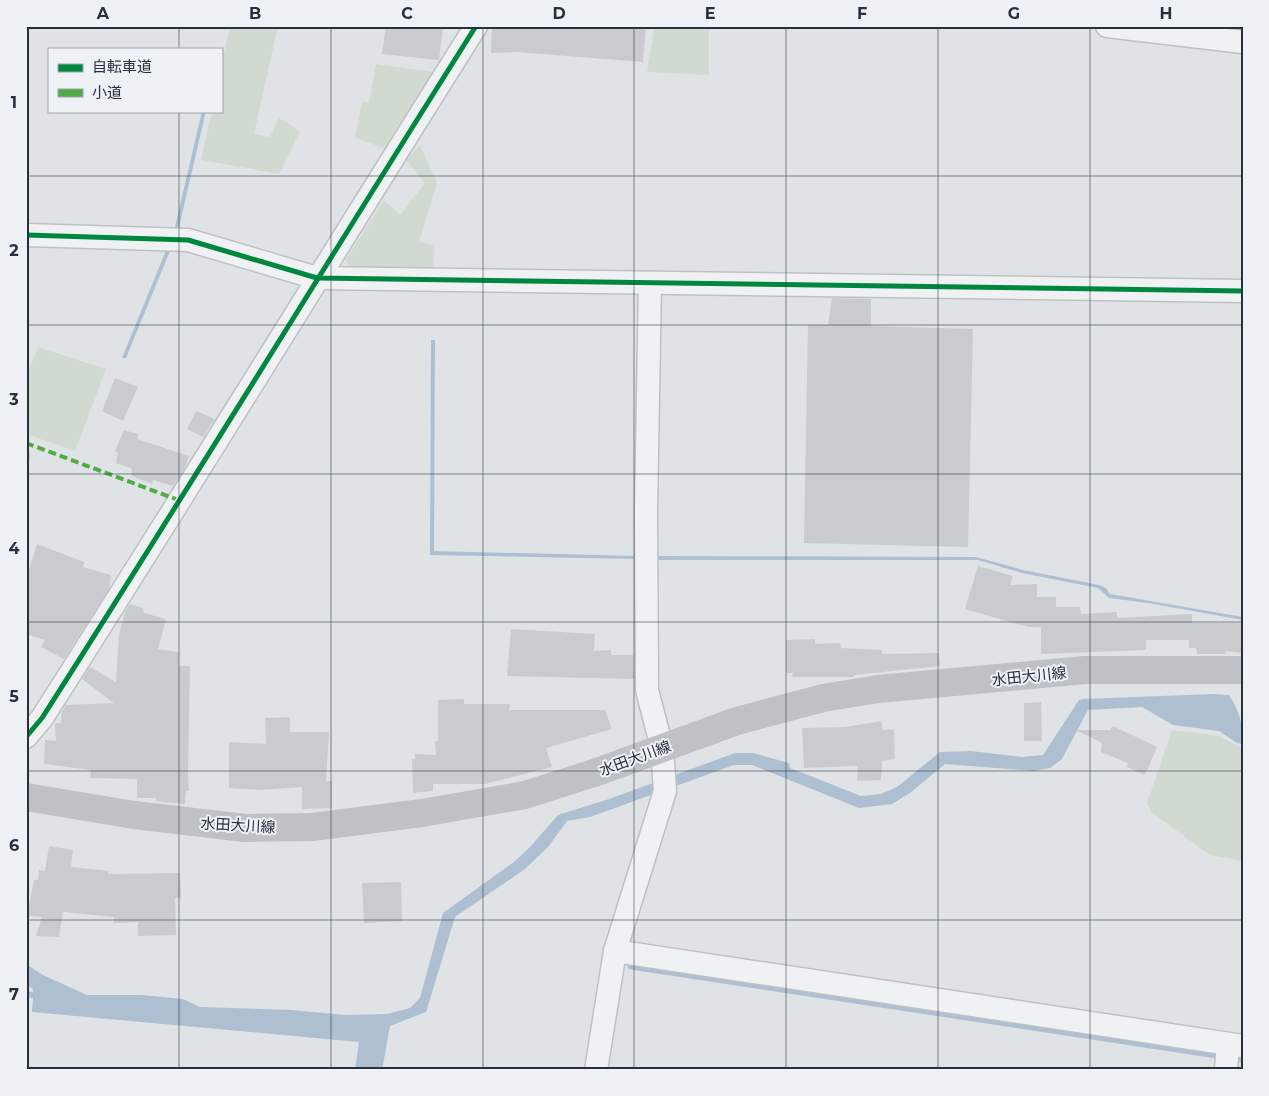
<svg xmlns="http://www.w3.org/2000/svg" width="1269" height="1096" viewBox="0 0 1269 1096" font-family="Montserrat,'Noto Sans JP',sans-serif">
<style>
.green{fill:#d1dad1}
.water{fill:#aebfd1}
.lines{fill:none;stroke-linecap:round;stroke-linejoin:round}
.stream{stroke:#aebfd1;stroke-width:7}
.building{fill:#c9cbce}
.street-casing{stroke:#bec1c4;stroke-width:25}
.street{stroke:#f0f1f2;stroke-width:22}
.secondary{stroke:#bec1c5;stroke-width:28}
.quiet{stroke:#53ab46;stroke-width:4;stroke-dasharray:8 4;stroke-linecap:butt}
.cycleway-casing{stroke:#eef1f6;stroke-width:8}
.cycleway{stroke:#00873e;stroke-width:5}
.grid{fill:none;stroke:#27303f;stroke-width:1;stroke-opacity:0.55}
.labels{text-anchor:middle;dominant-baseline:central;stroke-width:4;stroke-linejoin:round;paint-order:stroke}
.street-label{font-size:15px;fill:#27303f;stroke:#eef1f6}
.neatline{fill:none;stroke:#27303f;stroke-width:2}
.grid-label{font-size:16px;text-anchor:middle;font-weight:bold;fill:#27303f}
</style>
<rect width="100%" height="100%" fill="#e0e3e6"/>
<!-- green -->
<g class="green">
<path d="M 230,26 L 278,26 L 254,134 L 270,137 L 279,118 L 300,131 L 279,174 L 201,160 L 212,111 L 221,111 L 221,67 Z"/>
<path d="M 655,26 L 709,26 L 709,75 L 647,72 Z"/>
<path d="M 376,64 L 433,72 L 384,148 L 355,138 L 362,101 L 369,103 Z"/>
<path d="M 420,145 L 437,183 L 419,242 L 435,245 L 433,270 L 349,267 L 346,259 L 384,200 L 400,215 L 425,183 L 406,160 Z"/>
<path d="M 38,347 L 106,369 L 75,451 L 26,434 L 26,378 Z"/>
<path d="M 1172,730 L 1220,736 L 1243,749 L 1243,861 L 1210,855 L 1151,812 L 1147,803 Z"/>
</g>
<!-- water -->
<g class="water">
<path d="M 202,111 L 206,111 L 179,227 L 175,227 Z"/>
<path d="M 167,248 L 170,251 L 126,358 L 122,358 Z"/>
<path d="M 431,340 L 435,340 L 434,551 L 636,556 L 637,559 L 430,555 Z"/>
<path d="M 657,556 L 976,557 L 1023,570 L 1099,585 L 1106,588 L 1110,594 L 1243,617 L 1243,620 L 1148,603 L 1109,598 L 1098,588 L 1022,573 L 978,560 L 657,560 Z"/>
<path d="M 1213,694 L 1229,695 C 1240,712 1243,724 1243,744 L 1237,743 L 1219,731 L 1173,725 L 1142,707 L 1088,710 L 1062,759 L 1050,768 L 1034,771 L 945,764 L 910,793 L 892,804 L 859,808 L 752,765 L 734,765 L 590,817 L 567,821 L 548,847 L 525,869 L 455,917 L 426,1012 L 390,1026 L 382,1070 L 355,1070 L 359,1042 L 32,1012 L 33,998 L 26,997 L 26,991 L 33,992 L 33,989 L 26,985 L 26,964 L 43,975 L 87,995 L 142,995 L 183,999 L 200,1007 L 292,1010 L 345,1015 L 387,1014 L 410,1008 L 420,998 L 443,913 L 514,862 L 530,847 L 558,815 L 609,799 L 735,753 L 753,753 L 789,763 L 790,768 L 861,796 L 881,794 L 897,787 L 940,752 L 971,751 L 1022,757 L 1043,755 L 1079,700 L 1083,699 Z"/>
</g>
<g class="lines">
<!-- stream -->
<g class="stream">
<path d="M 26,454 L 26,459"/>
<path d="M 631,966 L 1243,1059"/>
</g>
</g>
<!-- building -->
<g class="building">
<path d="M 386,26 L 443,26 L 439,60 L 382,54 Z"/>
<path d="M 492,26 L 646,26 L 643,62 L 516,52 L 491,53 Z"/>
<path d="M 832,298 L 871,299 L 871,326 L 973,329 L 968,547 L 804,543 L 808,325 L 828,325 Z"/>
<path d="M 115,378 L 138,387 L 123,421 L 102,411 Z"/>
<path d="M 196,411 L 215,419 L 203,437 L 187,429 Z"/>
<path d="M 124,430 L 138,434 L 137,439 L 189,456 L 185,468 L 173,486 L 153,480 L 152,484 L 132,476 L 131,468 L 116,463 L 118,452 L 115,451 Z"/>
<path d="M 37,544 L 84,562 L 83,567 L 111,575 L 109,589 L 64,659 L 41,647 L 45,640 L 26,634 L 26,579 Z"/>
<path d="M 978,566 L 1013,576 L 1010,585 L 1037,584 L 1037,597 L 1056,597 L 1056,607 L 1080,607 L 1081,614 L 1117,612 L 1117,618 L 1192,614 L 1192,623 L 1243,623 L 1243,653 L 1226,651 L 1226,654 L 1197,654 L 1196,648 L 1189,648 L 1189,640 L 1146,640 L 1146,650 L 1041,654 L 1041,627 L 1028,627 L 965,609 Z"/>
<path d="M 130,604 L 143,608 L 144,613 L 166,619 L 158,649 L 179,652 L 179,666 L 190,666 L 188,774 L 189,791 L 186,791 L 185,804 L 156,801 L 156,798 L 137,798 L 137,779 L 90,778 L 91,770 L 44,764 L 45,740 L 56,741 L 55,723 L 61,723 L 62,711 L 66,705 L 114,703 L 82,679 L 90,667 L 116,682 L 119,635 L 125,612 Z"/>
<path d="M 511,629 L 595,634 L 594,651 L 611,650 L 611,655 L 633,655 L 634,679 L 507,676 Z"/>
<path d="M 815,639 L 815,644 L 840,643 L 841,648 L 882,650 L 882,654 L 939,653 L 940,666 L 854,675 L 854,677 L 792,677 L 793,673 L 786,673 L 786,640 Z"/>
<path d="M 464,699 L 464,704 L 510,704 L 509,710 L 605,710 L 612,729 L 546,748 L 552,767 L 485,784 L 433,784 L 433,791 L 413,793 L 412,759 L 415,759 L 415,754 L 436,755 L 435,741 L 438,741 L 438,700 Z"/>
<path d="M 1041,702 L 1042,741 L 1024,741 L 1024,703 Z"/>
<path d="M 290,717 L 290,732 L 329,732 L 326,781 L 332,781 L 332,808 L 302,809 L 302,787 L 260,790 L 229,788 L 229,742 L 266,744 L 265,718 Z"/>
<path d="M 881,721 L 883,730 L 894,729 L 895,759 L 882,761 L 881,780 L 857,781 L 858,766 L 804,768 L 802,728 L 845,727 Z"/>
<path d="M 1113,726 L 1157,747 L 1145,775 L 1127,767 L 1128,763 L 1101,752 L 1102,743 L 1076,730 L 1110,730 Z"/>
<path d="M 49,846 L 73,850 L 71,867 L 109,871 L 108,874 L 180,873 L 181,898 L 175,898 L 176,935 L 138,936 L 138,922 L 114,923 L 114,917 L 63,912 L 59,937 L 36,936 L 42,917 L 27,916 L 34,880 L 38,880 L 39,870 L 45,871 Z"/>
<path d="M 401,882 L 402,921 L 364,923 L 362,883 Z"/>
</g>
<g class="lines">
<defs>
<g id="street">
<path d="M 1107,26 L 1243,42"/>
<path d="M 26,235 L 188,240 L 317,278 L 1243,291"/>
<path d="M 26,737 L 42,718 C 189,488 331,256 476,26"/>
<path d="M 615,951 L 1243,1046"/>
<path d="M 596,1070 L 615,951 L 665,791 L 662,748 L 647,690 L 646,510 L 650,283"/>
<path d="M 1226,1070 L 1228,1044"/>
</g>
</defs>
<!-- street casing -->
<use href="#street" class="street-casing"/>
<!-- street -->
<use href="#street" class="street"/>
<!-- secondary -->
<path class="secondary" d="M 26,797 L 134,815 L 245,828 L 312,827 L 422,813 L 525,795 L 597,772 L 737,721 L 823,698 L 878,689 L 1085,670 L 1243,670"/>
<!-- quiet -->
<path class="quiet" d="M 26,443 L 181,501"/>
<defs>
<g id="cycleway">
<path d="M 26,235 L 188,240 L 317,278 L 1243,291"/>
<path d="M 26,737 L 42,718 C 189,488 331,256 476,26"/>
</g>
</defs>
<!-- cycleway casing -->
<use href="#cycleway" class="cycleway-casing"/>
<!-- cycleway -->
<use href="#cycleway" class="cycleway"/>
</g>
<!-- grid -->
<path class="grid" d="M 179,26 L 179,49M 331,26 L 331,1070M 483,26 L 483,1070M 634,26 L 634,1070M 786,26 L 786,1070M 938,26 L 938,1070M 1090,26 L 1090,1070M 179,111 L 179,1070M 26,176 L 1243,176M 26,325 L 1243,325M 26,474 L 1243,474M 26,622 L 1243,622M 26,771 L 1243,771M 26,920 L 1243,920"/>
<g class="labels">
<!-- street labels -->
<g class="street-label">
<text transform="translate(1029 676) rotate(-6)">水田大川線</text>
<text transform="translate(635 758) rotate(-20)">水田大川線</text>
<text transform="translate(238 825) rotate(3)">水田大川線</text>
</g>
</g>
<!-- border -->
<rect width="1269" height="1096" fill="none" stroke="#eef1f6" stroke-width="55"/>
<!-- legend -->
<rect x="48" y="48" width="175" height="65" fill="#eef1f6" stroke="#9ea4ad"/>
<rect x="58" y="64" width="25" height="8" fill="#00873e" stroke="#9ea4ad"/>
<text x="92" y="72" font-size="15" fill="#27303f">自転車道</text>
<rect x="58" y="89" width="25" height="8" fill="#53ab46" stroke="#9ea4ad"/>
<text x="92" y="98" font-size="15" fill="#27303f">小道</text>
<rect x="28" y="28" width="1214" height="1040" class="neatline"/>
<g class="grid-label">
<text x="103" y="19">A</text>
<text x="255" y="19">B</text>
<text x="407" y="19">C</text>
<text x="559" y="19">D</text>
<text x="710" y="19">E</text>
<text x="862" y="19">F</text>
<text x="1014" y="19">G</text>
<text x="1166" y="19">H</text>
<text x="14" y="108">1</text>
<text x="14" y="256">2</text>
<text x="14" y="405">3</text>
<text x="14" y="554">4</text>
<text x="14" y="702">5</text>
<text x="14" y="851">6</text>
<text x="14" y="1000">7</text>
</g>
</svg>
